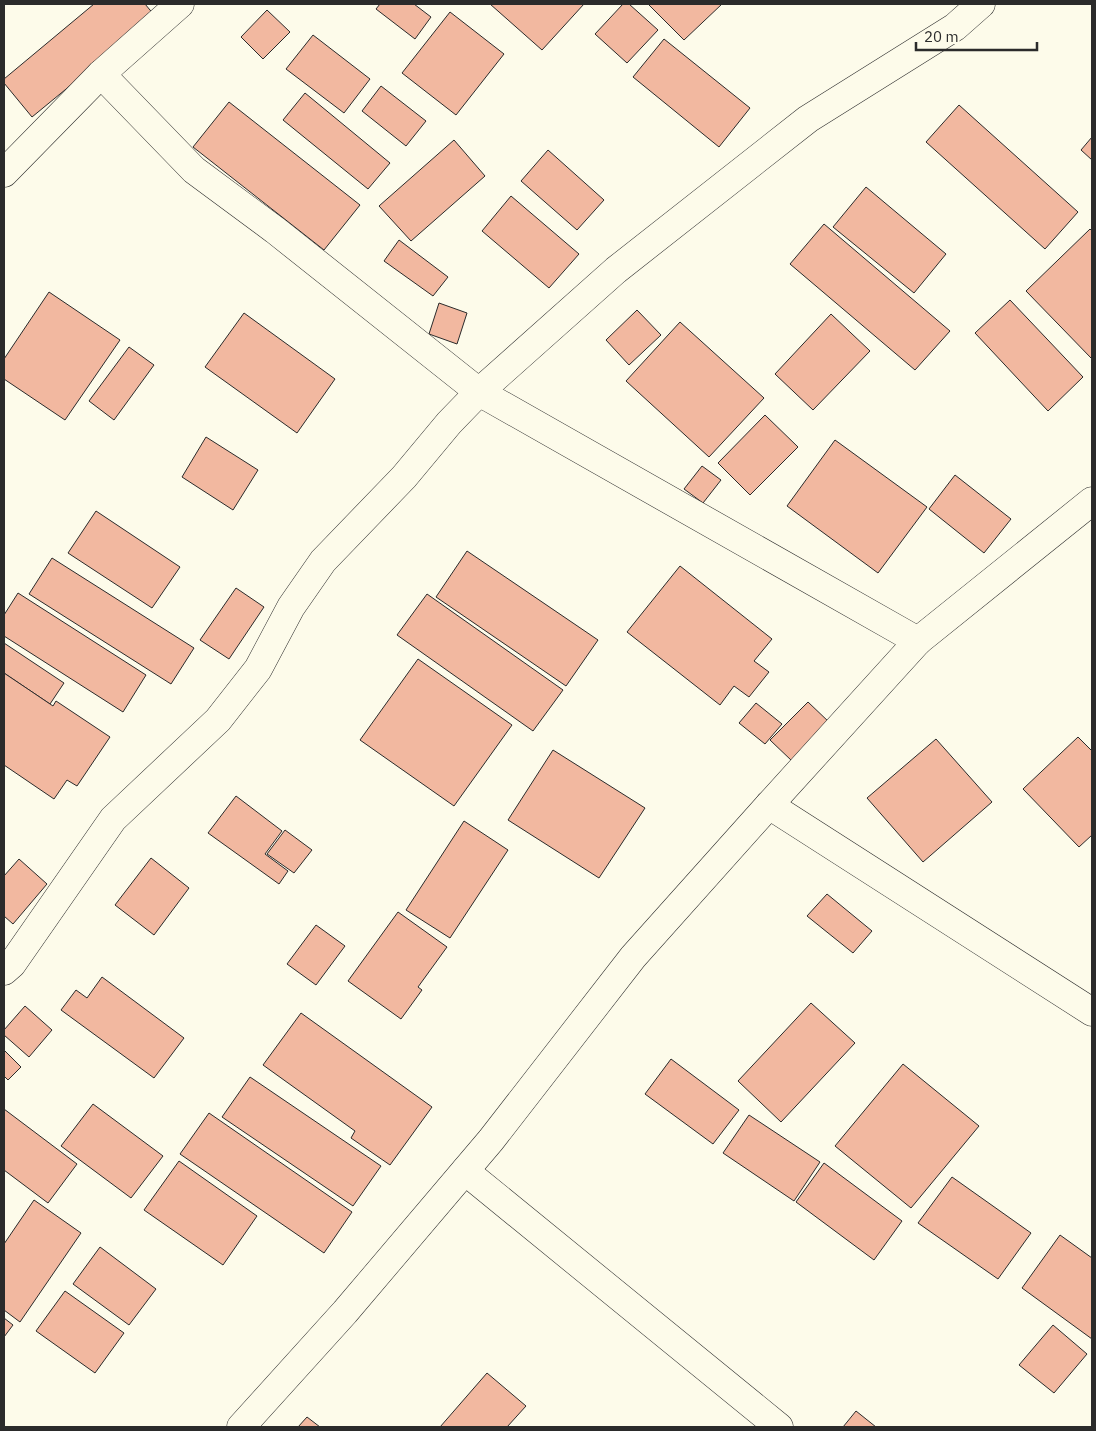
<svg xmlns="http://www.w3.org/2000/svg" width="1096" height="1431" viewBox="0 0 1096 1431" font-family="'IBM Plex Sans',sans-serif">
<style>
.building{fill:#f2b8a0;stroke:#2b2b2b}
.lines{fill:none;stroke-linecap:round;stroke-linejoin:round}
.street-casing{stroke:#2b2b2b;stroke-width:29}
.street{stroke:#fdfbea;stroke-width:28}
</style>
<rect width="100%" height="100%" fill="#fdfbea"/>
<!-- building -->
<g class="building">
<path d="M 94,4 L 145,4 L 155,16 L 32,117 L 4,83 L 4,79 Z"/>
<path d="M 380,4 L 414,4 L 431,17 L 415,39 L 376,9 Z"/>
<path d="M 490,4 L 584,4 L 542,50 Z"/>
<path d="M 623,4 L 629,4 L 658,30 L 627,63 L 595,34 Z"/>
<path d="M 648,4 L 722,4 L 684,40 Z"/>
<path d="M 267,10 L 290,32 L 263,59 L 241,37 Z"/>
<path d="M 450,12 L 504,54 L 456,115 L 402,73 Z"/>
<path d="M 313,35 L 370,79 L 344,113 L 286,69 Z"/>
<path d="M 664,39 L 750,108 L 719,147 L 633,77 Z"/>
<path d="M 381,86 L 426,121 L 406,146 L 362,111 Z"/>
<path d="M 305,93 L 390,163 L 368,189 L 283,120 Z"/>
<path d="M 229,102 L 360,205 L 324,250 L 193,147 Z"/>
<path d="M 959,105 L 1078,212 L 1045,249 L 926,142 Z"/>
<path d="M 1092,137 L 1092,160 L 1081,150 Z"/>
<path d="M 454,140 L 485,176 L 411,241 L 379,206 Z"/>
<path d="M 548,150 L 604,200 L 577,230 L 521,181 Z"/>
<path d="M 866,187 L 946,254 L 914,293 L 833,227 Z"/>
<path d="M 511,196 L 579,254 L 549,288 L 482,231 Z"/>
<path d="M 824,224 L 950,331 L 915,370 L 790,264 Z"/>
<path d="M 1090,229 L 1092,231 L 1092,359 L 1026,291 Z"/>
<path d="M 399,240 L 448,277 L 433,296 L 384,261 Z"/>
<path d="M 49,292 L 120,340 L 65,420 L 4,379 L 4,359 Z"/>
<path d="M 1010,300 L 1083,377 L 1048,411 L 975,333 Z"/>
<path d="M 439,303 L 467,313 L 457,344 L 429,334 Z"/>
<path d="M 637,310 L 661,335 L 629,365 L 606,340 Z"/>
<path d="M 244,313 L 335,379 L 297,433 L 205,367 Z"/>
<path d="M 831,314 L 870,351 L 813,410 L 775,374 Z"/>
<path d="M 680,322 L 764,398 L 709,457 L 626,381 Z"/>
<path d="M 129,347 L 154,365 L 114,420 L 89,401 Z"/>
<path d="M 765,415 L 798,447 L 750,495 L 718,463 Z"/>
<path d="M 206,437 L 258,470 L 233,510 L 182,477 Z"/>
<path d="M 835,440 L 927,507 L 878,573 L 787,506 Z"/>
<path d="M 702,466 L 721,480 L 703,503 L 684,489 Z"/>
<path d="M 955,475 L 1011,519 L 984,553 L 929,509 Z"/>
<path d="M 96,511 L 180,567 L 152,608 L 68,553 Z"/>
<path d="M 467,551 L 598,640 L 566,686 L 436,597 Z"/>
<path d="M 52,558 L 194,648 L 171,684 L 29,594 Z"/>
<path d="M 680,566 L 772,639 L 754,661 L 769,672 L 749,697 L 734,686 L 720,705 L 627,632 Z"/>
<path d="M 236,588 L 264,607 L 229,659 L 200,640 Z"/>
<path d="M 18,593 L 146,675 L 123,712 L 4,636 L 4,615 Z"/>
<path d="M 427,594 L 563,690 L 533,731 L 397,635 Z"/>
<path d="M 4,643 L 64,683 L 50,704 L 4,673 Z"/>
<path d="M 418,659 L 512,725 L 454,806 L 360,740 Z"/>
<path d="M 4,673 L 53,706 L 56,701 L 110,737 L 77,786 L 67,780 L 54,799 L 4,765 Z"/>
<path d="M 808,702 L 830,723 L 792,761 L 770,740 Z"/>
<path d="M 756,703 L 782,724 L 765,744 L 739,723 Z"/>
<path d="M 1078,737 L 1092,751 L 1092,835 L 1079,847 L 1023,789 Z"/>
<path d="M 936,739 L 992,802 L 923,862 L 867,798 Z"/>
<path d="M 553,750 L 645,808 L 599,878 L 508,820 Z"/>
<path d="M 236,796 L 282,831 L 265,854 L 288,871 L 279,884 L 208,833 Z"/>
<path d="M 464,821 L 508,850 L 450,938 L 406,910 Z"/>
<path d="M 285,830 L 312,850 L 294,873 L 267,854 Z"/>
<path d="M 151,858 L 189,888 L 154,935 L 115,905 Z"/>
<path d="M 19,859 L 47,884 L 13,924 L 4,916 L 4,876 Z"/>
<path d="M 827,894 L 872,931 L 853,953 L 807,916 Z"/>
<path d="M 398,912 L 447,947 L 418,987 L 422,990 L 401,1019 L 348,981 Z"/>
<path d="M 316,925 L 345,946 L 316,985 L 287,964 Z"/>
<path d="M 102,977 L 184,1038 L 154,1078 L 61,1010 L 76,990 L 87,998 Z"/>
<path d="M 811,1003 L 855,1043 L 781,1122 L 738,1081 Z"/>
<path d="M 25,1006 L 52,1030 L 29,1057 L 4,1035 L 4,1030 Z"/>
<path d="M 301,1013 L 432,1107 L 390,1165 L 351,1138 L 355,1131 L 263,1065 Z"/>
<path d="M 4,1050 L 21,1067 L 8,1080 L 4,1076 Z"/>
<path d="M 671,1059 L 739,1110 L 713,1144 L 645,1094 Z"/>
<path d="M 903,1064 L 979,1126 L 911,1208 L 835,1146 Z"/>
<path d="M 250,1077 L 381,1166 L 353,1206 L 222,1117 Z"/>
<path d="M 93,1104 L 163,1156 L 131,1198 L 61,1146 Z"/>
<path d="M 4,1109 L 77,1164 L 48,1203 L 4,1170 Z"/>
<path d="M 209,1113 L 352,1212 L 324,1253 L 180,1154 Z"/>
<path d="M 749,1115 L 820,1162 L 794,1201 L 723,1153 Z"/>
<path d="M 179,1161 L 257,1216 L 223,1265 L 144,1210 Z"/>
<path d="M 824,1163 L 902,1221 L 874,1260 L 796,1202 Z"/>
<path d="M 952,1177 L 1031,1233 L 998,1279 L 918,1223 Z"/>
<path d="M 34,1200 L 81,1233 L 20,1322 L 4,1310 L 4,1244 Z"/>
<path d="M 1060,1235 L 1092,1258 L 1092,1339 L 1022,1288 Z"/>
<path d="M 100,1247 L 156,1289 L 129,1325 L 73,1284 Z"/>
<path d="M 65,1291 L 124,1333 L 95,1373 L 36,1331 Z"/>
<path d="M 4,1318 L 13,1325 L 4,1337 Z"/>
<path d="M 1053,1325 L 1087,1354 L 1054,1393 L 1019,1365 Z"/>
<path d="M 487,1373 L 526,1406 L 507,1427 L 440,1427 Z"/>
<path d="M 856,1411 L 876,1427 L 843,1427 Z"/>
<path d="M 307,1417 L 320,1427 L 298,1427 Z"/>
</g>
<g class="lines">
<defs>
<g id="street">
<path d="M 101,74 L 194,170 L 275,230 L 479,392 L 918,641"/>
<path d="M 4,173 L 101,74 L 180,4"/>
<path d="M 769,805 L 1092,1012"/>
<path d="M 4,971 L 12,964 L 113,819 L 218,720 L 258,669 L 291,607 L 323,561 L 404,477 L 449,423 L 479,392 L 616,270 L 808,119 L 955,27 L 981,4"/>
<path d="M 465,1171 L 779,1427"/>
<path d="M 241,1427 L 345,1312 L 491,1140 L 633,957 L 769,805 L 918,641 L 1092,501"/>
</g>
</defs>
<!-- street casing -->
<use href="#street" class="street-casing"/>
<!-- street -->
<use href="#street" class="street"/>
</g>
<!-- border -->
<rect width="1096" height="1431" fill="none" stroke="#2b2b2b" stroke-width="10"/>
<!-- scale -->
<path d="M916 42v8h121v-8" fill="none" stroke="#2b2b2b" stroke-width="2.5"/>
<text x="924" y="42" font-size="15" fill="#2b2b2b" stroke="#fdfbea" stroke-width="4" paint-order="stroke">20 m</text>
</svg>
